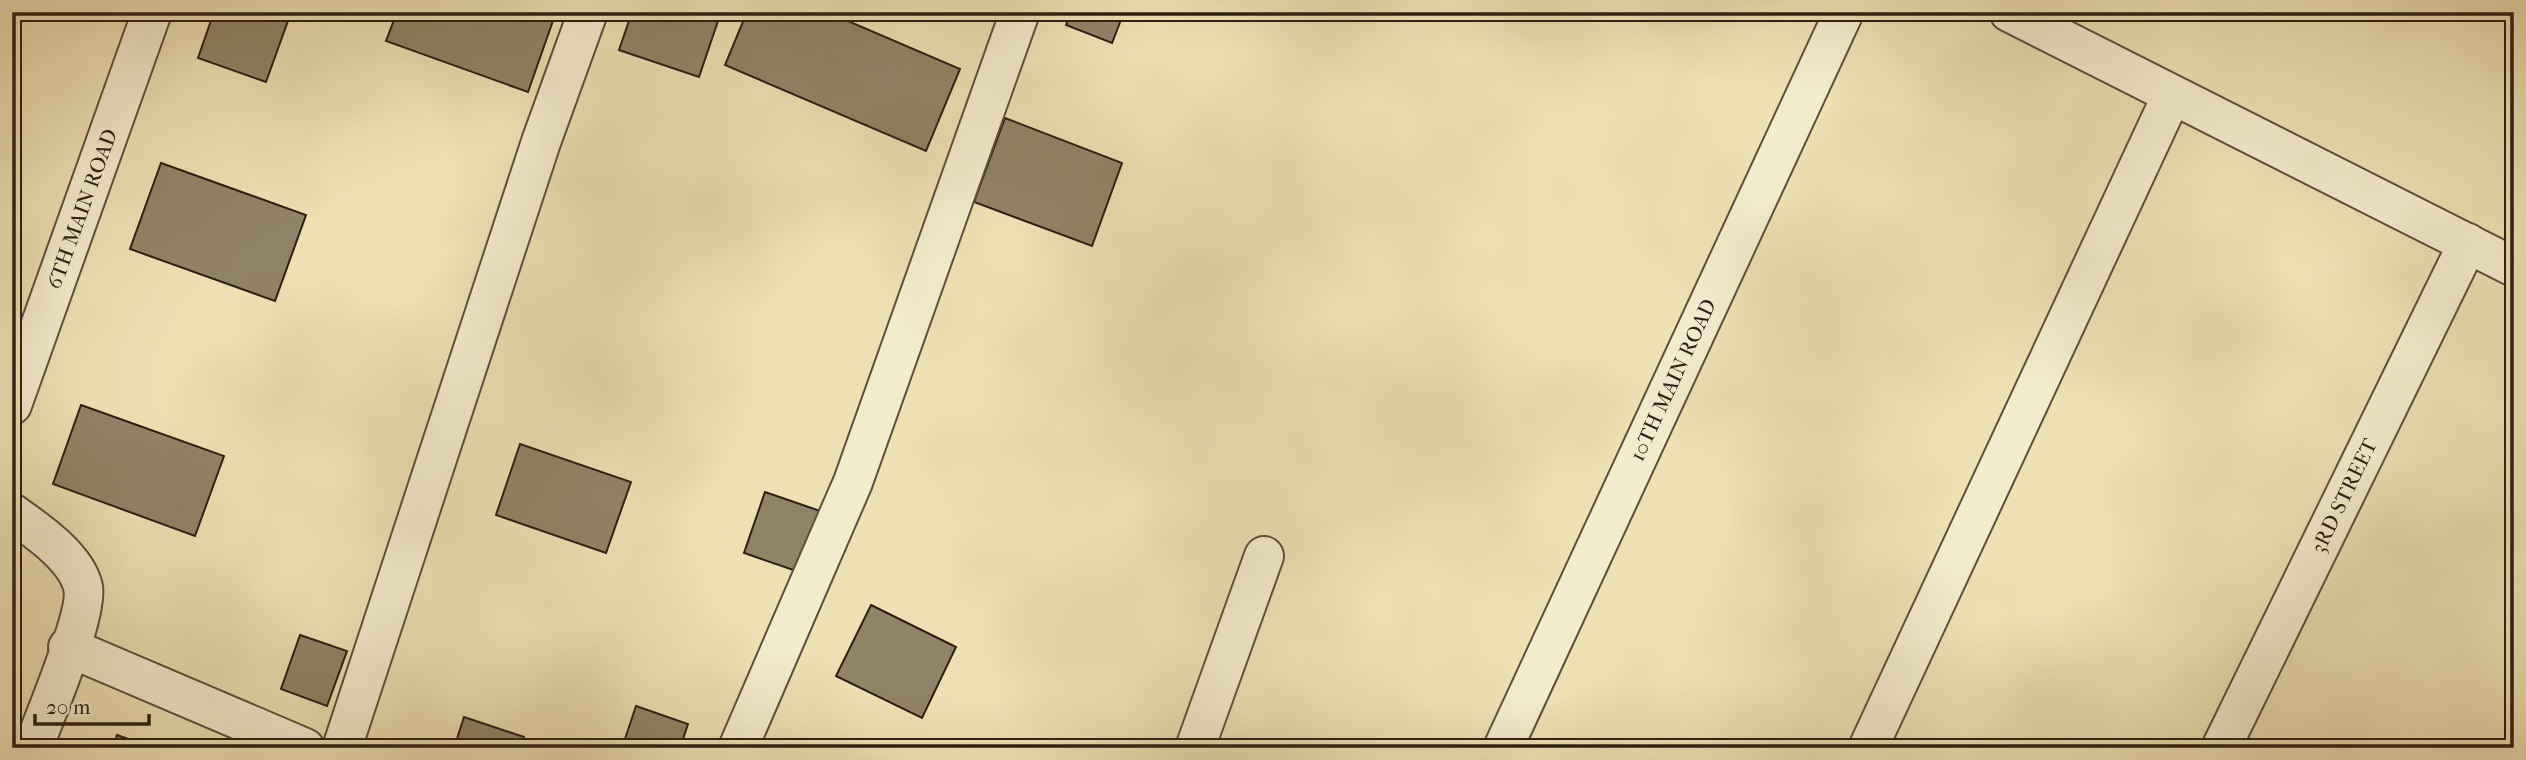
<svg xmlns="http://www.w3.org/2000/svg" width="2526" height="760" viewBox="0 0 2526 760" font-family="'IM FELL French Canon',serif">
<style>
.building{fill:#918368;stroke:#2d1f16;stroke-width:2}
.lines{fill:none;stroke-linecap:round;stroke-linejoin:round}
.minor-casing{stroke:#5d4f3d;stroke-width:42}
.minor{stroke:#f3ebce;stroke-width:38}
.labels{text-anchor:middle;dominant-baseline:central;stroke-width:5;stroke-linejoin:round;paint-order:stroke}
.street-label{font-size:21px;fill:#2d1f16;stroke:#f3ebce}
</style>
<rect width="100%" height="100%" fill="#ede0b3"/>
<filter id="stains"><feTurbulence type="fractalNoise" baseFrequency=".00286" numOctaves="4"/><feColorMatrix values="0 0 0 0 .2 0 0 0 0 .09 0 0 0 0 .02 0 0 0 .5 -.17"/></filter>
<radialGradient id="worn" r=".72"><stop offset=".6" stop-color="#630" stop-opacity="0"/><stop offset="1" stop-color="#630" stop-opacity=".3"/></radialGradient>
<!-- building -->
<g class="building">
<path d="M 214,12 L 282,12 L 290,15 L 266,82 L 198,58 Z"/>
<path d="M 397,12 L 556,12 L 528,92 L 386,41 Z"/>
<path d="M 632,12 L 721,12 L 699,77 L 619,50 Z"/>
<path d="M 747,12 L 827,12 L 960,69 L 926,151 L 725,65 Z"/>
<path d="M 1071,12 L 1124,12 L 1112,43 L 1066,25 Z"/>
<path d="M 1005,118 L 1122,163 L 1092,246 L 974,202 Z"/>
<path d="M 161,163 L 306,215 L 275,301 L 130,249 Z"/>
<path d="M 81,405 L 224,456 L 195,536 L 53,484 Z"/>
<path d="M 520,444 L 631,482 L 606,553 L 496,515 Z"/>
<path d="M 765,492 L 826,513 L 805,574 L 744,553 Z"/>
<path d="M 871,605 L 956,647 L 922,718 L 836,676 Z"/>
<path d="M 300,635 L 347,651 L 327,706 L 281,689 Z"/>
<path d="M 636,706 L 688,724 L 680,748 L 622,748 Z"/>
<path d="M 464,717 L 524,737 L 521,748 L 454,748 Z"/>
<path d="M 117,735 L 154,748 L 113,748 Z"/>
</g>
<g class="lines">
<defs>
<g id="minor">
<path d="M 2009,12 L 2514,267"/>
<path d="M 12,405 L 152,12"/>
<path d="M 12,513 C 36,530 76,557 83,587 C 89,613 44,718 33,748"/>
<path d="M 68,647 L 305,748"/>
<path d="M 342,748 L 541,142 L 588,12"/>
<path d="M 738,748 L 853,482 L 1020,12"/>
<path d="M 1195,748 L 1264,556"/>
<path d="M 1503,748 L 1844,12"/>
<path d="M 1868,748 L 2172,95"/>
<path d="M 2221,748 L 2468,243"/>
</g>
</defs>
<!-- minor casing -->
<use href="#minor" class="minor-casing"/>
<!-- minor -->
<use href="#minor" class="minor"/>
</g>
<g class="labels">
<!-- street labels -->
<g class="street-label">
<text transform="translate(82 209) rotate(-70)">6TH MAIN ROAD</text>
<text transform="translate(1673 380) rotate(-65)">10TH MAIN ROAD</text>
<text transform="translate(2344 496) rotate(-64)">3RD STREET</text>
</g>
</g>
<!-- margin -->
<rect width="2526" height="760" fill="none" stroke="#ede0b3" stroke-width="42"/>
<rect x="14" y="14" width="2498" height="732" fill="none" stroke="#2d1f16" stroke-width="3.5"/>
<rect x="21" y="21" width="2484" height="718" fill="none" stroke="#2d1f16" stroke-width="2"/>
<!-- scale -->
<path d="M35 714v10h114v-10" fill="none" stroke="#2d1f16" stroke-width="3.5"/>
<text x="46" y="714" font-size="21" fill="#2d1f16" stroke="#f3ebce" stroke-width="5" paint-order="stroke">20 m</text>
<rect width="100%" height="100%" filter="url(#stains)"/>
<rect width="100%" height="100%" fill="url(#worn)"/>
</svg>
